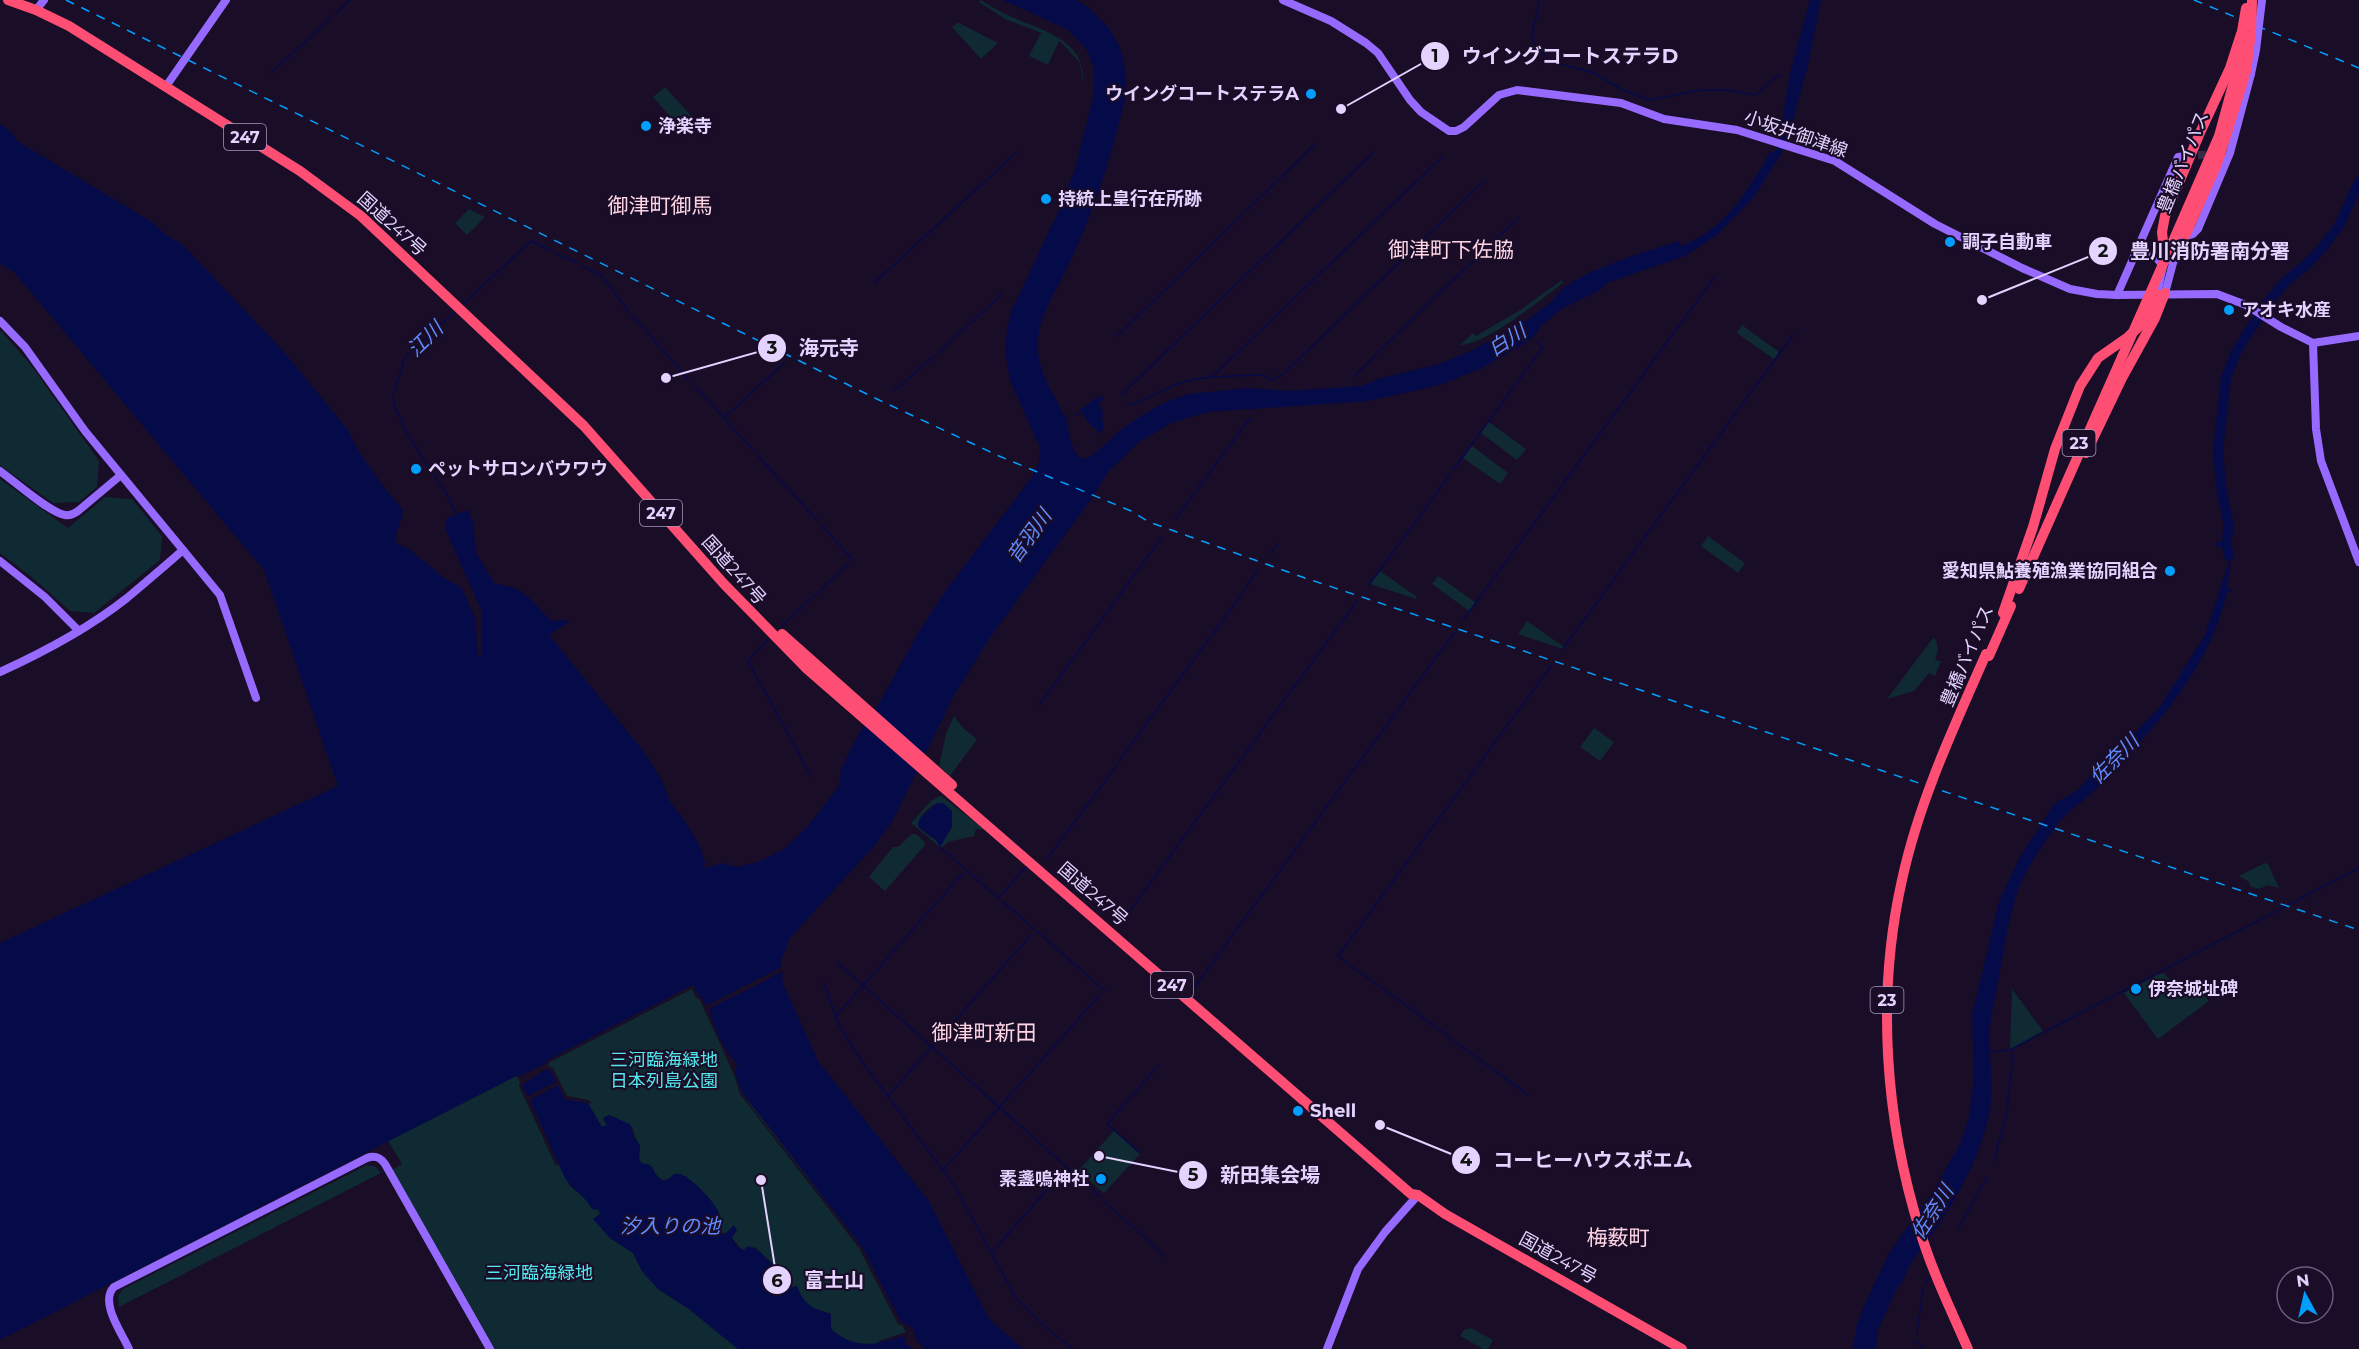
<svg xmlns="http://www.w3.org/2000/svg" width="2359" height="1349" viewBox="0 0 2359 1349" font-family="Montserrat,'Noto Sans JP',sans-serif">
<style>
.green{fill:#0f2a32;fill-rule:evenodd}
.water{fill:#050b49}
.pier{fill:#190d28}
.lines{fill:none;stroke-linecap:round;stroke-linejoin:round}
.stream{stroke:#050b49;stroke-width:1.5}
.river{stroke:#050b49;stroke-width:10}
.secondary-tunnel{stroke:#372b48;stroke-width:8;stroke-dasharray:8 4;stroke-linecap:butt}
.secondary{stroke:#976aff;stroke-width:8}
.highway{stroke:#ff4e73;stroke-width:10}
.rail{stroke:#009ffe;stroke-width:1.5;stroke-dasharray:9 8;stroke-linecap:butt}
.secondary-bridge{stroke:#976aff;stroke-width:8}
.highway-bridge{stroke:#ff4e73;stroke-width:10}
.poi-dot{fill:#009ffe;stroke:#190d28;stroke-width:2}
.labels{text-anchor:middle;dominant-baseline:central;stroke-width:4.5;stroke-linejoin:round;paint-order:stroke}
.shield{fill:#190d28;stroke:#a798be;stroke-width:1.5}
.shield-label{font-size:16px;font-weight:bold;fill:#e4d3ff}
.poi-label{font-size:18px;font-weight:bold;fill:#e4d3ff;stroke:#190d28;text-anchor:start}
.street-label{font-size:18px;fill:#e4d3ff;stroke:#190d28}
.park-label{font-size:18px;fill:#53e8eb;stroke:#190d28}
.water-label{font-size:20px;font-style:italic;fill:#618bff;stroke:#190d28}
.quarter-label{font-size:21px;fill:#ffd5e4;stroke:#190d28}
.leader{fill:none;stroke:#e4d3ff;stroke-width:2}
.callout-dot{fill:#e4d3ff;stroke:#190d28;stroke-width:2}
.mark-label{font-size:18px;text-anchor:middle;font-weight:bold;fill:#111}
.callout-label{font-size:20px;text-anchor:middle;font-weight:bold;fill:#e4d3ff;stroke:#190d28;stroke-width:4.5;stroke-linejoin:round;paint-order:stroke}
</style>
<rect width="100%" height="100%" fill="#190d28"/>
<!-- green -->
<g class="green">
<path d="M 981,0 C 992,7 1002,13 1014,18 C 1044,31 1086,41 1083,82 L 1080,63 L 1062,43 L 1059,41 L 1048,65 L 1029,56 L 1041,33 L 1044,34 L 1005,19 L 979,2 Z"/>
<path d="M 957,23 L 959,23 L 998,43 L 981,59 L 952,27 Z"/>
<path d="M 665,87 L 695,120 L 683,131 L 653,97 Z"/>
<path d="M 469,209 L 485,217 L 467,235 L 455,223 Z"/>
<path d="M 1562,280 L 1563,282 L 1559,286 C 1537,302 1486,345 1460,345 L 1473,333 L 1476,336 L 1520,310 Z"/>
<path d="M 1742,325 L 1779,352 L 1774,359 L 1737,333 Z"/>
<path d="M 0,330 L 31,365 L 99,461 L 97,487 L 79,502 L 53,503 L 0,465 Z"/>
<path d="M 1489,422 L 1526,449 L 1517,460 L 1481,433 Z"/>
<path d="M 1472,446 L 1508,473 L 1500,484 L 1463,458 Z"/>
<path d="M 0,479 L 68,528 L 105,497 L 132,499 L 162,536 L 160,560 L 94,613 L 70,611 L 34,579 L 0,553 Z"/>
<path d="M 1708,536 L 1745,563 L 1738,573 L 1701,546 Z"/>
<path d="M 1380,571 L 1417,597 L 1416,599 L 1370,584 Z"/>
<path d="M 1438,576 L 1475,602 L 1469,611 L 1432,584 Z"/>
<path d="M 1527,621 L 1564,647 L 1563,649 L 1518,634 Z"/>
<path d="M 1933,638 L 1936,640 L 1938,650 L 1935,660 L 1941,661 L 1935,676 L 1929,673 L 1914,691 L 1887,699 Z"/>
<path d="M 954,716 L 963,728 L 977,739 L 950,776 L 939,766 L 946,734 Z"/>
<path d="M 1594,728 L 1614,742 L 1600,761 L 1580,747 Z"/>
<path d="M 940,796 L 944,798 L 985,830 L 976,829 L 974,836 L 948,842 L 941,848 L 911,823 L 931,801 ZM 934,804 L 950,831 L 945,838 L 936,840 C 913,826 914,821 934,804 Z"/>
<path d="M 912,834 L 916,834 L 924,841 L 925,845 L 885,891 L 869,877 L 893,847 L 898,847 Z"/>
<path d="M 2265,863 L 2268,864 L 2279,888 L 2268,885 L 2259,889 L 2250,886 L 2249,882 L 2239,876 Z"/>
<path d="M 2164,973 L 2183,997 L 2197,987 L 2209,1001 L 2158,1039 L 2124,993 L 2157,975 Z"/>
<path d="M 693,985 L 743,1094 L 862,1247 L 906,1332 L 879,1341 L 878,1345 C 864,1349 835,1344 831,1327 C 830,1322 831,1318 830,1313 C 819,1312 803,1306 799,1294 C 798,1291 798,1288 795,1286 L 788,1289 L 785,1276 L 759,1251 L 755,1247 L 742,1250 L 732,1238 L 732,1235 L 716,1231 L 715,1228 L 719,1222 C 715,1197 701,1192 686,1176 L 663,1180 L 654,1174 C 652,1165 648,1166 641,1163 L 639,1158 L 640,1150 L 632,1127 L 612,1116 L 604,1121 L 607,1125 L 602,1127 L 596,1119 L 594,1112 L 565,1099 L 546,1061 Z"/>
<path d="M 2012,989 L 2043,1031 L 2010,1049 Z"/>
<path d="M 517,1076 L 570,1186 L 587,1200 L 592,1208 L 598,1208 L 600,1214 L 594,1219 L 610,1238 L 633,1253 L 642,1271 L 658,1289 L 689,1309 L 738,1349 L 495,1349 L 392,1170 L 402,1164 L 388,1141 Z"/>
<path d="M 1114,1131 L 1140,1154 L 1104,1193 L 1078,1171 Z"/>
<path d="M 367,1165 L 376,1167 L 381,1173 L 119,1307 L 118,1296 L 123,1289 Z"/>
<path d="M 1471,1328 L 1493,1340 L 1488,1349 L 1483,1349 L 1460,1336 L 1464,1330 Z"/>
</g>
<!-- water -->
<g class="water">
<path d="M 1003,0 C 1018,0 1064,0 1075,0 C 1085,3 1097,15 1104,23 C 1120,40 1126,62 1126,85 C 1126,101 1120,118 1116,134 C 1104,180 1088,223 1068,266 C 1057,289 1039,315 1038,341 C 1036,370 1053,392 1065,417 C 1070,429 1070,457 1085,459 L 1093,455 L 1122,429 L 1144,414 L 1166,402 L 1189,394 L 1248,388 L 1289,391 L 1362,386 L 1378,379 L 1439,364 L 1473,350 L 1526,321 L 1551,302 L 1563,288 L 1588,273 L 1632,256 L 1679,241 L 1680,246 C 1724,232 1749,189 1770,152 L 1774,152 L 1778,146 L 1790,73 L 1810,0 L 1821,0 L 1807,69 L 1789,134 L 1780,156 L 1754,197 L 1717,235 L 1685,256 L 1607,283 L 1600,290 L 1563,308 L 1540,327 L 1533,338 L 1522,345 L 1482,368 L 1440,385 L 1368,401 L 1208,412 L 1171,423 L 1139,442 L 1109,471 L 1089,502 L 991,636 L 954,695 L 892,822 L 876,844 L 790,938 L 781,960 L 783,984 L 818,1061 L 928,1200 L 989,1319 L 1023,1349 L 925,1349 L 916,1339 L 913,1328 L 901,1322 L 862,1247 L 742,1092 L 735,1073 L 737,1064 C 726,1051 718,1038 713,1022 C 711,1018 711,1013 709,1009 C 704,1000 697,994 693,985 L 546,1061 L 547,1063 L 518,1077 L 516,1076 L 0,1340 L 0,943 L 338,786 L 264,570 L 14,272 L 0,264 L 0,124 L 10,131 L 17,141 L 152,222 L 167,236 L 181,243 L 284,352 L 348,430 L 358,450 L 382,485 L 403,510 C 402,522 395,531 395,542 L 410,550 L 443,577 L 462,588 L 475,618 L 478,656 L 481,655 L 481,610 L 445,528 L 447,518 L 468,510 L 473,523 L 476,553 L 495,584 C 525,587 531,601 551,621 L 567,620 L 569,622 L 549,635 L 644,752 L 662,781 L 670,802 L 684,820 L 700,847 L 705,862 L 704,868 L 724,863 L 736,867 L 758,862 L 784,849 L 808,826 L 839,786 L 841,769 L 857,737 L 877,707 L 920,630 L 944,593 L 1032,477 L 1039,462 L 1040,448 L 1010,380 L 1005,352 L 1007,329 L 1012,310 L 1060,208 L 1075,169 L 1094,94 L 1094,69 L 1087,50 L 1068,30 Z"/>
<path d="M 1104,396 L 1099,404 L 1103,413 L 1102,419 L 1104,427 L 1100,434 L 1087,421 L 1081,409 L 1098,397 Z"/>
<path d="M 2216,542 L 2229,542 L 2229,547 L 2232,547 L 2227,588 L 2232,590 L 2231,592 L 2227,592 C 2209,673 2148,735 2092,793 C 2082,802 2070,809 2061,820 C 2046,838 2030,863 2020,885 C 2008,916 2004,950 1998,982 C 1996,997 1991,1012 1990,1027 C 1988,1055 1994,1081 1990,1109 C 1981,1159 1955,1202 1926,1243 C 1921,1250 1915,1257 1910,1265 C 1905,1273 1904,1283 1897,1288 L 1878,1330 L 1876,1349 L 1853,1349 L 1854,1341 L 1852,1339 L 1856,1337 L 1856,1327 L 1864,1306 L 1889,1253 L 1934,1190 L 1960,1144 L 1969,1117 L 1974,1077 L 1972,1016 L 1999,901 L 2020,857 L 2054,804 L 2078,790 L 2101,763 L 2133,735 L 2159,708 L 2205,635 L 2229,561 L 2228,553 L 2223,551 L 2223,546 L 2216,547 Z"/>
<path d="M 937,803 L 943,803 L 952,811 L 952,827 L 940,847 L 935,839 L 919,828 L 918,824 L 920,818 Z"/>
<path d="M 550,1069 L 565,1099 L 588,1103 L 602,1127 L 607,1125 L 603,1118 L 609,1115 L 630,1124 L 634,1137 L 640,1145 L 639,1158 L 641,1163 L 650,1165 C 656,1171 656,1180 667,1181 C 671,1177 673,1173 679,1174 C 690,1175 720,1207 720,1217 C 720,1223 716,1225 716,1231 L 725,1234 L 734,1225 L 737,1230 L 732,1238 L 738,1247 L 744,1250 L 748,1246 L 759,1251 L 785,1276 L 788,1289 L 797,1286 C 805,1305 811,1308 831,1314 L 831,1329 C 854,1349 875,1346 903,1336 L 906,1340 L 906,1344 L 913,1349 L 738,1349 L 689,1309 L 658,1289 L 642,1271 L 633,1253 L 610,1238 L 593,1219 L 600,1214 L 599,1210 L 592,1209 C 585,1196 573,1190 565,1178 L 522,1085 L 543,1071 Z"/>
</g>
<!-- pier -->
<g class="pier">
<path d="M 785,965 L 785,969 L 761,983 L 706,1010 L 704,1007 Z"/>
<path d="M 693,985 L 700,1000 L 695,997 L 692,989 L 550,1062 L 548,1065 L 546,1061 Z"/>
<path d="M 549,1066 L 553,1068 L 567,1096 L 588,1100 L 593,1104 L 565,1099 L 558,1085 L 530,1100 L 559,1165 L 556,1166 L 519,1086 L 520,1083 L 528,1096 L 556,1082 Z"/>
<path d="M 733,1072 L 743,1094 L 754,1110 L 862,1247 L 903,1326 L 898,1324 L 859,1248 L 740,1094 Z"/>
</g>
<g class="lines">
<!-- stream -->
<g class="stream">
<path d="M 1538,0 C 1539,34 1517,32 1553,62 L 1594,73 L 1621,89 L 1650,100 L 1700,90 L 1727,90 L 1756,95 L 1778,75 L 1781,75"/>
<path d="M 335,14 L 350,0"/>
<path d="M 272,72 L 331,18"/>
<path d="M 1245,212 L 1315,144"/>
<path d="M 557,254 L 577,263"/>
<path d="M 582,266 L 602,276 L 628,311"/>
<path d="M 874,283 L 1017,152"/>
<path d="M 463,304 L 531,241 L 552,251"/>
<path d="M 455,312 L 405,357 L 393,395 L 395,408 L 408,435 L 446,493 L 456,514"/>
<path d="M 632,315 L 689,380"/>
<path d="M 1117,336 L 1242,215"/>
<path d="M 1378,352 L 1517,219"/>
<path d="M 938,353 L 1003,293"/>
<path d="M 1213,376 L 1442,157"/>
<path d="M 1353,377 L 1377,354"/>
<path d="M 695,386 L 753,450"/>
<path d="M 894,391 L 934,356"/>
<path d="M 1121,395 L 1374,152"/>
<path d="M 1128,405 C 1146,401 1164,388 1184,382 C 1209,375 1238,376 1264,375 L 1270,380 L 1281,376 L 1485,180"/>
<path d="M 1075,415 L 1081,412"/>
<path d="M 725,417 L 784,363"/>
<path d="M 1066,419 L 1069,418"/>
<path d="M 758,456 L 817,520"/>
<path d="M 1453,470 L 1543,347 L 1536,342"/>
<path d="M 1176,518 L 1250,418"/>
<path d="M 821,525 L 853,560"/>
<path d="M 1271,553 L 1278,544"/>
<path d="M 1369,585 L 1451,473"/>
<path d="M 1246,587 L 1259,569"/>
<path d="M 1464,619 L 1714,278"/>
<path d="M 782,626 L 849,563"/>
<path d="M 768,640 L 748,661 L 811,776"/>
<path d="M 1562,650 L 1793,335"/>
<path d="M 1040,704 L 1162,537"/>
<path d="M 1119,761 L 1245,590"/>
<path d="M 940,847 L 998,898 L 1026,867"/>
<path d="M 1047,859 L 1117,765"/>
<path d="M 1003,902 L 1105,991"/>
<path d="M 1120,924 L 1357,601"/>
<path d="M 838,963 L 1100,1197"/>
<path d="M 824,983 L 838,1023 L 858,1056 L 954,1185 L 1016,1298 L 1045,1327 L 1073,1349"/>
<path d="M 1376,984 L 1338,956 L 1551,666"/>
<path d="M 1378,985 L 1452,1039"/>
<path d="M 1193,989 L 1454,633"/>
<path d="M 835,1017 L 962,874"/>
<path d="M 1454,1041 L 1528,1095"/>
<path d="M 1988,1052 L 2010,1050 L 2359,868"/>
<path d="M 888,1096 L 1031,935"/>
<path d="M 1139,1152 L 1107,1124 L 1158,1066"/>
<path d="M 1994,1161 L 2007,1112 L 2013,1053"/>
<path d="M 944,1169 L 1100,995"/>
<path d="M 1103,1201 L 1134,1228"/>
<path d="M 1135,1229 L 1166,1257"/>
<path d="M 1958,1229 L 1987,1177"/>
<path d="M 992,1252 L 1066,1168"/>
<path d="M 1926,1282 L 1930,1277"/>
<path d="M 1917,1333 L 1923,1289"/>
<path d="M 1916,1341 L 1923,1349"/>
</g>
<!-- river -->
<path class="river" d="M 2229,556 L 2226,543 L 2229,526 L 2221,487 L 2218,450 L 2226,378 L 2236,352 L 2268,302 L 2287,280 L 2306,265 L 2323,247 L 2339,226 L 2359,182"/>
<!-- secondary-tunnel -->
<path class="secondary-tunnel" d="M 2186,156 L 2215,154"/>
<!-- secondary -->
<g class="secondary">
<path d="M 1283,0 L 1331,21 L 1366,43 L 1378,53 L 1410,100 L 1421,112 L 1449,131 L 1456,131 L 1464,127 L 1499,95 L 1517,90 L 1621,103 L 1664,119 L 1737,130 L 1835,161 L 1935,224 L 2022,268 L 2070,289 L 2097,294 L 2117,295 L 2217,294 L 2246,305 L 2281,327 L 2313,343 L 2359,336"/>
<path d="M 36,10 L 44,0"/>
<path d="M 169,82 L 226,0"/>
<path d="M 2138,249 L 2156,257 L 2163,266 L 2157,294"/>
<path d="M 2165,293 L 2173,263 L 2185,236 L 2193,234 L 2198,229 L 2230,153 L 2251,74"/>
<path d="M 2117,295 L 2178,157 L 2185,156"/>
<path d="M 0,321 L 25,347 L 85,431 L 183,550"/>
<path d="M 2313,343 L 2316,429 L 2321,461 L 2359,562"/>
<path d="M 0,471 C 14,481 50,513 65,515 C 70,516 74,514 78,511 L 121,475"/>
<path d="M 0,561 L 45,597 L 79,631"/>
<path d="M 0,672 C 44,652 89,628 127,598 C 146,582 165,566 183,550 L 220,595 L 256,698"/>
<path d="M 129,1349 C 122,1333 99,1302 114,1287 L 367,1158 C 375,1155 380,1157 385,1164 L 490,1349"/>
<path d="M 1327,1349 L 1358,1269 L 1385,1232 L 1418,1195"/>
</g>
<!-- highway -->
<g class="highway">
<path d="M 8,0 L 36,10 L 69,26 L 300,171 L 361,216 L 584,426 L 724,584 L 807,669 L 1411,1194 L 1418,1195 L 1445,1214 L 1682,1349"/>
<path d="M 2185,236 L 2217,164 L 2246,72"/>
<path d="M 2171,246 L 2219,136 L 2237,70"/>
<path d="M 2165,260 L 2162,232 L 2165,216 L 2199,135 L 2230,68 L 2241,34"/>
<path d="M 2086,453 L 2122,378 L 2155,318 L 2165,293"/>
<path d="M 2019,589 L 2122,357"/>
<path d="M 2003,613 L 2033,527 L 2055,449 L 2080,386 L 2098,358 L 2128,337 L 2145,321 L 2157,294"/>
<path d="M 782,634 L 952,785"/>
<path d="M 1989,656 L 2011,606"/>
</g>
<!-- rail -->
<g class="rail">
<path d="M 66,0 L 879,400 L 999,456 L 1131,511 L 1149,522 L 1305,578 L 2359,930"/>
<path d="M 2194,0 L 2359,68"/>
</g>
<!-- secondary-bridge -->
<path class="secondary-bridge" d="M 2251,74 L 2256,50 L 2262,0"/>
<!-- highway-bridge -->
<g class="highway-bridge">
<path d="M 2240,43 L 2246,8"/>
<path d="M 2237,70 L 2245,36"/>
<path d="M 2246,72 L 2251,32 L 2252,0"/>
<path d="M 2122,357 L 2171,246"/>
<path d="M 1968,1349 C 1951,1310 1932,1271 1920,1231 C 1885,1119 1876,995 1902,880 C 1919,801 1954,727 1986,654"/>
</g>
</g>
<!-- markers -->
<g class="poi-dot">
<circle cx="1311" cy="94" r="6"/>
<circle cx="646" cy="126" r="6"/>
<circle cx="1046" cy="199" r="6"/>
<circle cx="1950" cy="242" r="6"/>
<circle cx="2229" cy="310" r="6"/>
<circle cx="416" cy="469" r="6"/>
<circle cx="2170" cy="571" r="6"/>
<circle cx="2136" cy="989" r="6"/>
<circle cx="1298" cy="1111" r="6"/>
<circle cx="1101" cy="1179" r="6"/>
</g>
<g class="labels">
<!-- shield labels -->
<g class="shield">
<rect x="224" y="124" width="42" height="26" rx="4.5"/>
<rect x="2062.5" y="430" width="33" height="26" rx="4.5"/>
<rect x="640" y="500" width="42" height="26" rx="4.5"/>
<rect x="1151" y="972" width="42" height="26" rx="4.5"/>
<rect x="1870.5" y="987" width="33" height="26" rx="4.5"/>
</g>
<g class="shield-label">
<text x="245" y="137">247</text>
<text x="2079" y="443">23</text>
<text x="661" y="513">247</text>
<text x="1172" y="985">247</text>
<text x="1887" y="1000">23</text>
</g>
<!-- poi labels -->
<g class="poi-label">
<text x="1299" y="94" text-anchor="end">ウイングコートステラA</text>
<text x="658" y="126">浄楽寺</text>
<text x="1058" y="199">持統上皇行在所跡</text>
<text x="1962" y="242">調子自動車</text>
<text x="2241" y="310">アオキ水産</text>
<text x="428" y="469">ペットサロンバウワウ</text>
<text x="2158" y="571" text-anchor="end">愛知県鮎養殖漁業協同組合</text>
<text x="2148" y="989">伊奈城址碑</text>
<text x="1310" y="1111">Shell</text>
<text x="1089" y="1179" text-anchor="end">素盞嗚神社</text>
</g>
<!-- street labels -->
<g class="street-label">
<text transform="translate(1796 134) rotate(19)">小坂井御津線</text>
<text transform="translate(2183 162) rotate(-68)">豊橋バイパス</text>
<text transform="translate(392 224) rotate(42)">国道247号</text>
<text transform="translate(734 570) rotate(48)">国道247号</text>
<text transform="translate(1967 656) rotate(-67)">豊橋バイパス</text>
<text transform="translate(1093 894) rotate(41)">国道247号</text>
<text transform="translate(1558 1258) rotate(29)">国道247号</text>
</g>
<!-- park labels -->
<g class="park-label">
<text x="664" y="1060">三河臨海緑地<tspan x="664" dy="21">日本列島公園</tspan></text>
<text x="539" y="1273">三河臨海緑地</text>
</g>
<!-- water labels -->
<g class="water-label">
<text transform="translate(425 339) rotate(-44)">江川</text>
<text transform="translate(1507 340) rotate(-33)">白川</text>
<text transform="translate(1029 536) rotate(-54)">音羽川</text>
<text transform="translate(2114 759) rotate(-45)">佐奈川</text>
<text transform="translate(1932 1212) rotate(-57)">佐奈川</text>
<text x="670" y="1226">汐入りの池</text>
</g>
<!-- quarter labels -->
<g class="quarter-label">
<text x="660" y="205">御津町御馬</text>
<text x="1451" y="249">御津町下佐脇</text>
<text x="984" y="1032">御津町新田</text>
<text x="1618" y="1237">梅薮町</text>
</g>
</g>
<!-- callouts -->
<path class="leader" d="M1341 109L1435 56M1982 300L2103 251M666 378L772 348M1380 1125L1466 1160M1099 1156L1193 1175M761 1180L777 1280"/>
<g class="callout-dot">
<circle cx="1341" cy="109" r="6"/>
<circle cx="1982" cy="300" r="6"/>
<circle cx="666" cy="378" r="6"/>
<circle cx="1380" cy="1125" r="6"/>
<circle cx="1099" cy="1156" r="6"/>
<circle cx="761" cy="1180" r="6"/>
<circle cx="1435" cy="56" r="15"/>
<circle cx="2103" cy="251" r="15"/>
<circle cx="772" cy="348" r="15"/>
<circle cx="1466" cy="1160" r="15"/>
<circle cx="1193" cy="1175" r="15"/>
<circle cx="777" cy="1280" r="15"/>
</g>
<g class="mark-label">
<text x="1435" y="62">1</text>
<text x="2103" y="257">2</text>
<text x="772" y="354">3</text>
<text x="1466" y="1166">4</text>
<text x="1193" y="1181">5</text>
<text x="777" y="1287">6</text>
</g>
<g class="callout-label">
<text x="1570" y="63">ウイングコートステラD</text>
<text x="2210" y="258">豊川消防署南分署</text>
<text x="829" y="355">海元寺</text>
<text x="1593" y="1167">コーヒーハウスポエム</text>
<text x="1270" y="1182">新田集会場</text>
<text x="834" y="1287">富士山</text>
</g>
<!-- north arrow -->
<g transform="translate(2305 1295) rotate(352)"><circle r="28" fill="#190d28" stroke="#6a5c7e" stroke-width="1.5"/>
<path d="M0-4.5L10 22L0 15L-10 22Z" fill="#009ffe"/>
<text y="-9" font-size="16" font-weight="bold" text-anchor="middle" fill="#e4d3ff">N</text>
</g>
</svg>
